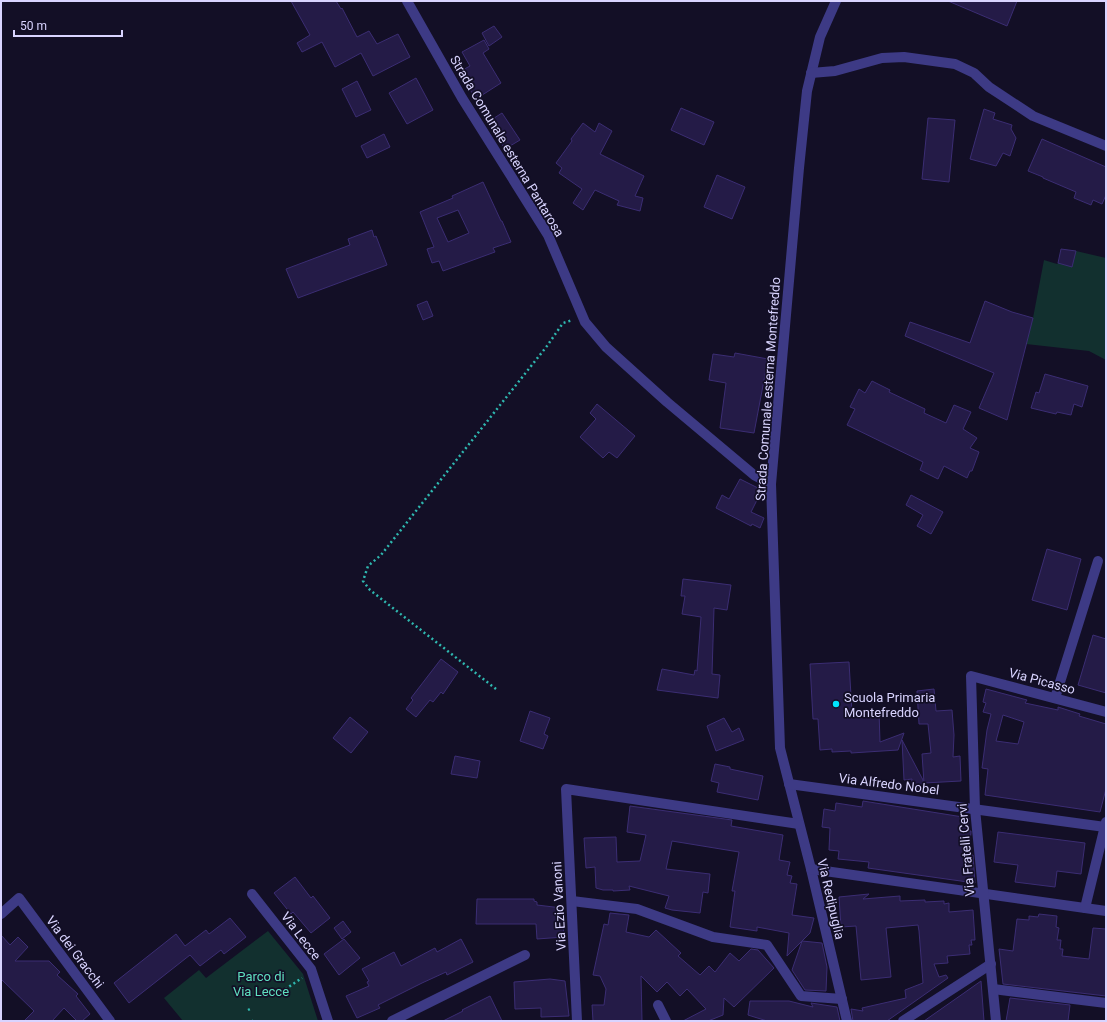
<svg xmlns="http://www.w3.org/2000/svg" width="1107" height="1022" viewBox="0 0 1107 1022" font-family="Roboto,sans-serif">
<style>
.green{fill:#12302f}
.building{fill:#241b47;stroke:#3b2d73;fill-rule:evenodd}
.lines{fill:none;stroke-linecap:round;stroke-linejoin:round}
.path{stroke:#2fb8b0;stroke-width:2.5;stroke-dasharray:2 3;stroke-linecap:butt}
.minor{stroke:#3d3a85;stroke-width:10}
.poi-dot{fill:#00e5ff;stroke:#130f26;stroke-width:1.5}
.labels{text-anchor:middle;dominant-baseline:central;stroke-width:3.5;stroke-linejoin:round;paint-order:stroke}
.street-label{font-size:13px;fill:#d9d4ff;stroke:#130f26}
.poi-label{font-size:13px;fill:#d9d4ff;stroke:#130f26;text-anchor:start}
.park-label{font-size:13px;fill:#5fe0c0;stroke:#130f26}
</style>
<rect width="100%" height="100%" fill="#130f26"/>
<!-- green -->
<g class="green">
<path d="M 1076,251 L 1106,258 L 1106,360 L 1089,351 L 1026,344 L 1033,318 L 1044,260 L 1057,264 L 1058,263 L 1072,266 Z"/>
<path d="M 268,931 L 303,974 L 318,1021 L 183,1021 L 164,998 L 199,970 L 206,978 Z"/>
</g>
<!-- building -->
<g class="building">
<path d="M 291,1 L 336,1 L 341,9 L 342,8 L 357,37 L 369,31 L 377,44 L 398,34 L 410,57 L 373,76 L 361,53 L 335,67 L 322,42 L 302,52 L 297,43 L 310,35 Z"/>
<path d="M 948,1 L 1017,1 L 1007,26 Z"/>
<path d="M 494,26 L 502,37 L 489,46 L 482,33 Z"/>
<path d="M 484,40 L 489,49 L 483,53 L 501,83 L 476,99 L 459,72 L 470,66 L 462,52 Z"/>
<path d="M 416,78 L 433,110 L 407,124 L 389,93 Z"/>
<path d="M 357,81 L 371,110 L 356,117 L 342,89 Z"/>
<path d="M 681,108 L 714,122 L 704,145 L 671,130 Z"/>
<path d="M 984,109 L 995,113 L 993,119 L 1012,125 L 1011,129 L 1016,138 L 1010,156 L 1003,153 L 996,166 L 970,159 Z"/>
<path d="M 502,113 L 520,140 L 505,149 L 488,122 Z"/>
<path d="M 928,118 L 955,120 L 949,182 L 922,179 Z"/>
<path d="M 583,123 L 595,132 L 599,123 L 612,131 L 600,154 L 644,176 L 635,196 L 643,198 L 640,211 L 617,205 L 619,201 L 595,190 L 583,210 L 573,203 L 582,189 L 559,173 L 562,168 L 556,163 L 572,141 L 571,139 Z"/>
<path d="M 384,134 L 390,147 L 367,158 L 361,146 Z"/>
<path d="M 1042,139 L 1106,167 L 1106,195 L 1102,204 L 1093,200 L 1091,205 L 1074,198 L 1076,192 L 1043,178 L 1043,177 L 1028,171 Z"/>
<path d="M 717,175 L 745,187 L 732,219 L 704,207 Z"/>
<path d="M 483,182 L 501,221 L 502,221 L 511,242 L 493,248 L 495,252 L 443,271 L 439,261 L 432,263 L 427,249 L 434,247 L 420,212 L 453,198 L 452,196 ZM 458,210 L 469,233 L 448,242 L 437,218 Z"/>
<path d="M 372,230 L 374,237 L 376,236 L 387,265 L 298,298 L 286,269 L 350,245 L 348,239 Z"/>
<path d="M 1061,249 L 1076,251 L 1072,267 L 1058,263 Z"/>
<path d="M 427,301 L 433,316 L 423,320 L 417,305 Z"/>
<path d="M 985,301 L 1012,312 L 1033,318 L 1007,420 L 979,408 L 994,373 L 905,336 L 910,322 L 970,343 Z"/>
<path d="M 735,353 L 768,359 L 754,433 L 720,428 L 726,383 L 709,380 L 713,354 L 734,357 Z"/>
<path d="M 1045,374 L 1088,386 L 1082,407 L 1074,404 L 1071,415 L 1057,412 L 1056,414 L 1031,408 L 1036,392 L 1039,393 Z"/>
<path d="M 872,381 L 890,390 L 889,392 L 925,409 L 924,413 L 946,423 L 954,405 L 971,412 L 963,429 L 977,438 L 970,448 L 979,452 L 972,471 L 970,471 L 967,478 L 944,466 L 938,479 L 920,470 L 923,462 L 847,425 L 855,409 L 850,407 L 859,389 L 865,393 Z"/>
<path d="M 597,404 L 635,436 L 617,458 L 609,452 L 603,458 L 580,437 L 596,419 L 590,413 Z"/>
<path d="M 740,479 L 762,490 L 751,512 L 764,518 L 760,528 L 752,524 L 751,526 L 716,508 L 722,495 L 729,499 Z"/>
<path d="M 911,495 L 943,512 L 931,534 L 917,526 L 923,515 L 906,505 Z"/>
<path d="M 1047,549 L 1081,559 L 1067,610 L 1032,600 Z"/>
<path d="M 683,579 L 731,585 L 727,610 L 714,608 L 712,674 L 720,675 L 718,698 L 657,690 L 662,669 L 694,675 L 695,670 L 697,671 L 701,617 L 682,614 L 685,596 L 681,596 Z"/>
<path d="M 1093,635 L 1106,639 L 1106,693 L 1078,685 Z"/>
<path d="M 441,659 L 458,672 L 443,694 L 441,692 L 433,702 L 430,700 L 416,717 L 406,709 L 413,700 L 411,698 Z"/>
<path d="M 849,662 L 852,713 L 879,712 L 880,742 L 904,733 L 898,750 L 851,753 L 851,751 L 832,752 L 832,749 L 820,750 L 818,719 L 813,719 L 810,664 Z"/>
<path d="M 934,689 L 936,711 L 952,710 L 954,735 L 953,757 L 960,756 L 961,781 L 924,783 L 922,754 L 931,753 L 928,724 L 919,724 L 917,691 Z"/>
<path d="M 986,689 L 1027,700 L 1025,703 L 1058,710 L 1058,707 L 1080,714 L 1079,716 L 1106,724 L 1106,789 L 1100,812 L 985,795 L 988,769 L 982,768 L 987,730 L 991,714 L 983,712 L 986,703 L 983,702 ZM 1003,715 L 1024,722 L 1018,744 L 996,741 Z"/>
<path d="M 530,711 L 550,718 L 544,734 L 548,736 L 543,749 L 520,741 Z"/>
<path d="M 350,717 L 368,732 L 351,753 L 333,738 Z"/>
<path d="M 724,718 L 732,732 L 739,728 L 744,740 L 716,751 L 707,726 Z"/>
<path d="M 902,740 L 923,780 L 923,790 L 911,788 L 912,779 L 904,780 Z"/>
<path d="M 455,756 L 480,761 L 477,778 L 451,774 Z"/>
<path d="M 715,764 L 730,767 L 730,769 L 763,776 L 758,800 L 717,792 L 719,783 L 711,781 Z"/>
<path d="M 863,801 L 969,818 L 968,831 L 971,831 L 971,833 L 968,854 L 973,855 L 975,883 L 868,868 L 869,862 L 838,859 L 839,851 L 829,850 L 830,828 L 822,827 L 824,809 L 835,811 L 836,803 L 862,807 Z"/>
<path d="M 630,806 L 732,820 L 731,826 L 783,835 L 779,860 L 790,862 L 787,875 L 792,876 L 790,883 L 797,884 L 792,915 L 814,918 L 810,933 L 787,956 L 789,933 L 757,927 L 757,931 L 730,927 L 735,891 L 732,891 L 739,852 L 672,841 L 666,869 L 710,874 L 708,893 L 703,892 L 700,913 L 672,910 L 665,908 L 669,896 L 629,886 L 630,890 L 613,891 L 613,890 L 603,890 L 596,888 L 595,867 L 586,868 L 584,838 L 616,837 L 617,862 L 640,861 L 646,835 L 627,832 Z"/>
<path d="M 998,832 L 1085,843 L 1081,874 L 1057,871 L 1055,887 L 1015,882 L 1018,865 L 994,862 Z"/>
<path d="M 295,877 L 311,898 L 313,896 L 330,918 L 311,933 L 293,912 L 291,914 L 274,893 Z"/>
<path d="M 869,894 L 863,899 L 900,896 L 900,901 L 925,900 L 925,902 L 944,901 L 944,904 L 949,903 L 949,912 L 973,910 L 975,940 L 971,940 L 972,945 L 969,945 L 970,954 L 947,956 L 948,963 L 934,964 L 939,977 L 946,975 L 948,978 L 887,1021 L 853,1021 L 851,1009 L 863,1011 L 862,1008 L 906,998 L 905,990 L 923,983 L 919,931 L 918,925 L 886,928 L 891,977 L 861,980 L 856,926 L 841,927 L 839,897 Z"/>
<path d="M 477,899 L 534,899 L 534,901 L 537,902 L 537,905 L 562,908 L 564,937 L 537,939 L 536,924 L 476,924 Z"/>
<path d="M 610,913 L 629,915 L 626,932 L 649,937 L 656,930 L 681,953 L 678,956 L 700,975 L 709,966 L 715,972 L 730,953 L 739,961 L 751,949 L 758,950 L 774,968 L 734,1007 L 724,998 L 723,1015 L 708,1021 L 683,1021 L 706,1009 L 687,989 L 680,996 L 667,982 L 657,992 L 641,976 L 642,1021 L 593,1021 L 592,1005 L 604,1005 L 606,989 L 600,976 L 593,975 L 604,924 L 608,925 Z"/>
<path d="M 1039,914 L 1057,916 L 1056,927 L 1059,928 L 1057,940 L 1061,940 L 1060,949 L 1063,949 L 1062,956 L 1089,959 L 1093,928 L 1106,929 L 1106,996 L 1003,984 L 999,949 L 1013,951 L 1017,919 L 1029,920 L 1029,916 L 1038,917 Z"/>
<path d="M 230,918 L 246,937 L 224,954 L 221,950 L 200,966 L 190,955 L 129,1003 L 114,983 L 176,934 L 185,946 L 206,930 L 209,934 Z"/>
<path d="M 343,921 L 351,932 L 342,939 L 334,928 Z"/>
<path d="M 1,935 L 10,945 L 18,937 L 28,947 L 15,961 L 49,961 L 60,972 L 57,975 L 78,994 L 76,996 L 90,1014 L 82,1021 L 77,1021 L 64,1008 L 52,1021 L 24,1021 L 34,1011 L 1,979 Z"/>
<path d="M 344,939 L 360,958 L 339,975 L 324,954 Z"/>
<path d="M 461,939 L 473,962 L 447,975 L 446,972 L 422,983 L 378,1005 L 380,1008 L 357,1018 L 346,996 L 369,986 L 367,982 L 369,981 L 362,969 L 394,952 L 401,966 L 435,948 L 437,952 Z"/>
<path d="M 802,941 L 822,943 L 827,967 L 826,991 L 805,990 L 792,970 Z"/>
<path d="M 550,979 L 565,981 L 569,1016 L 541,1017 L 541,1008 L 515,1009 L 514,982 Z"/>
<path d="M 981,981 L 984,1021 L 924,1021 L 964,993 Z"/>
<path d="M 490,996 L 502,1021 L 443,1021 L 463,1011 L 462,1010 Z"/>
<path d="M 1010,998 L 1070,1005 L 1068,1021 L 1006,1021 Z"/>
<path d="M 750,1001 L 789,1001 L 813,1007 L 811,1003 L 837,1007 L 840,1021 L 767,1021 L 748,1015 Z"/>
</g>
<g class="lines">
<!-- path -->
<g class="path">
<path d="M 496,689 L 370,590 L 363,581 L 368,566 L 381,555 L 547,346 L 563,323 L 573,320"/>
<path d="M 281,992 L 302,978"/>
<path d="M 248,1010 L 250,1009"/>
<path d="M 252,1021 L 253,1021"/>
</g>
<!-- minor -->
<g class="minor">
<path d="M 407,1 L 462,98 L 548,235 L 585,322 L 606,347 L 667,402 L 754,475 L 771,484"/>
<path d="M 836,1 L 820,37 L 807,91 L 799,168 L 771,484 L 780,748 L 811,869 L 847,1021"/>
<path d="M 811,73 L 835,71 L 882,58 L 904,57 L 955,64 L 974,73 L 989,87 L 1033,116 L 1106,146"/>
<path d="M 1055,698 L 1098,561"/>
<path d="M 789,784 L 1105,827"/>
<path d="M 811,869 L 1106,911"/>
<path d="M 252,894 L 311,969 L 328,1021"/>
<path d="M 572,901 L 637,909 L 713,937 L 767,945 L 801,996 L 842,999"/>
<path d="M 1085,908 L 1106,822"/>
<path d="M 1,914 L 19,898 L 110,1021"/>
<path d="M 993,989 L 1106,1003"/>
<path d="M 658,1005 L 666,1021"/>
<path d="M 392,1021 L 525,955"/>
<path d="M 577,1021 L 566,789 L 799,824"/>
<path d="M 903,1021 L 991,964"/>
<path d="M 996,1021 L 975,809 L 971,676 L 1106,712"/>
</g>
</g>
<!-- markers -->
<circle class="poi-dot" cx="836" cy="704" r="4"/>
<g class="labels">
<!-- street labels -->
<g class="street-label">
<text transform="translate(507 146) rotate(59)">Strada Comunale esterna Pantarosa</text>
<text transform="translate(768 389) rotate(-86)">Strada Comunale esterna Montefreddo</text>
<text transform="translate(1042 681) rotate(15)">Via Picasso</text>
<text transform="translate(889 784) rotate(7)">Via Alfredo Nobel</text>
<text transform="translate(966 850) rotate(-95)">Via Fratelli Cervi</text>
<text transform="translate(831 899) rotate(77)">Via Redipuglia</text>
<text transform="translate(559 906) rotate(-93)">Via Ezio Vanoni</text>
<text transform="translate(301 936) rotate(53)">Via Lecce</text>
<text transform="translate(75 952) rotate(53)">Via dei Gracchi</text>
</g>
<!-- poi labels -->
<g class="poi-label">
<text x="844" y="697">Scuola Primaria<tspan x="844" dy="15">Montefreddo</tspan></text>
</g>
<!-- park labels -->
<g class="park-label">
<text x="261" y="976">Parco di<tspan x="261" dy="15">Via Lecce</tspan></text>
</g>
</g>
<!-- border -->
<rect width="1107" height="1022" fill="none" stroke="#d9d4ff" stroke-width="4"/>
<!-- scale -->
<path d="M14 30v6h108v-6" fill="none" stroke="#d9d4ff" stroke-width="2"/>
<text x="20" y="30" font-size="12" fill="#d9d4ff" stroke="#130f26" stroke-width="3" paint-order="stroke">50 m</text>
</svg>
